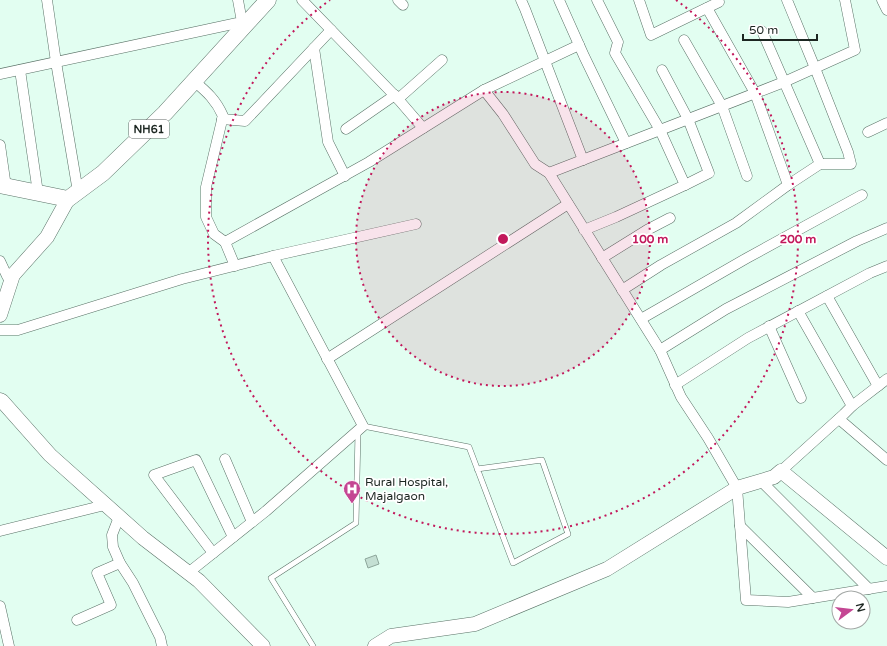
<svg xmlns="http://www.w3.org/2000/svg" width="887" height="646" viewBox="0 0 887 646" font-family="'Varela Round',sans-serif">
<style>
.building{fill:#c4dfd3;stroke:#8da69b}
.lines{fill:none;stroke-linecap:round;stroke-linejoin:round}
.lane-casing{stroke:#5a7267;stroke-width:6}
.street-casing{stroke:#5a7267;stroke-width:11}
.secondary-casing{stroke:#5a7267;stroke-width:15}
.primary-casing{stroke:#5a7267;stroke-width:17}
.lane{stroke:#fff;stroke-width:5}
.street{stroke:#fff;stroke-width:10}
.secondary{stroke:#fff;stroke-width:14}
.primary{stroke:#fff;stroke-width:16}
.ring{fill:none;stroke:#c2185b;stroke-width:2;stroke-dasharray:2 4}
.labels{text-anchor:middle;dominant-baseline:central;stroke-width:3.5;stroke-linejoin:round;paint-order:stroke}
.shield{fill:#fff;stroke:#606764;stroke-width:1}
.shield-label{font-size:11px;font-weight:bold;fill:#1c2621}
.poi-label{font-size:12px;fill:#1c2621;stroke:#fff;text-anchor:start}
.centre{fill:#c2185b;stroke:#fff;stroke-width:2}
.ring-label{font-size:12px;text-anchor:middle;font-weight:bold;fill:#c2185b;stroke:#fff;stroke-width:3.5;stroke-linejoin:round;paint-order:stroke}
</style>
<rect width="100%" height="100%" fill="#e2fef1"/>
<!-- building -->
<path class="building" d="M 376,555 L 379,564 L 368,568 L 365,559 Z"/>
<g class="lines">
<defs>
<g id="lane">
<path d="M 363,426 L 469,447 L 513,563 L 568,534 L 542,460 L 477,469"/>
<path d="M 313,646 L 271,578 L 356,523 L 358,432"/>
</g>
<g id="street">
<path d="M 47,0 L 56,62 L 78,192"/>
<path d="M 302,0 L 398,99 L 423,128"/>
<path d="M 398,0 L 403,5"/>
<path d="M 521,0 L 525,9 L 583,160"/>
<path d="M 559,0 L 584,56 L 626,143"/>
<path d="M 639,0 L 651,35 L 719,2 L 718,0"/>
<path d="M 882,0 L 887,10"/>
<path d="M 707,8 L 755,93 L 788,185"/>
<path d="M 762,31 L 820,164"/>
<path d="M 684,40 L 722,106 L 747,176"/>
<path d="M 314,48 L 328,142 L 345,176"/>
<path d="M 20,70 L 38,193"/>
<path d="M 662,70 L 688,119 L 709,173 L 685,185"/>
<path d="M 0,74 L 242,22 L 238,0"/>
<path d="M 194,81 C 207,92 216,100 223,116 L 206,187 L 206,217 L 214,234 L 225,242 L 235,266"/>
<path d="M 484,90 L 579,45"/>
<path d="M 398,99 L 442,60"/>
<path d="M 222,119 L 245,121 L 331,30"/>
<path d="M 346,129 L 395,95"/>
<path d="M 868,132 L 887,123"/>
<path d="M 0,145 L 6,187"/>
<path d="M 549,173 L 784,82 L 855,50 L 845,0"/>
<path d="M 584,230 L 616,217 L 685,185 L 660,130 L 615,53 L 618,42 L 597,0"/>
<path d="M 225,242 L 369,162 L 484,90 L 503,114 L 535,164 L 549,173 L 660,350 L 681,397 L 708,438 L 737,488 L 746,600 L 788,602 L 887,586"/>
<path d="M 602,258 L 647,230 L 670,218"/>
<path d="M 0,261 L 7,276 L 10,281"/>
<path d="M 622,290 L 661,265 L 736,223 L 788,185 L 820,164 L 851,164 L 848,152 L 815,68 L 787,0"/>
<path d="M 827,296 L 878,386"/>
<path d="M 798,311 L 852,406"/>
<path d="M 641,319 L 747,258 L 862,195"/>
<path d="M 769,326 L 801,398"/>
<path d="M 0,330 L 18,330 L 182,279 L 273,256 L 416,224"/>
<path d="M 660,350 L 726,309 L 857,241 L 887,228"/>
<path d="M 327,359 L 568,204"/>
<path d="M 675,385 L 748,338 L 870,273 L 887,266"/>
<path d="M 839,419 L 887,460"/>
<path d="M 225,459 L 252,522"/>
<path d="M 781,471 L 844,414 L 852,406 L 887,379"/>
<path d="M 761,481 L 869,589"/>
<path d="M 119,517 L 112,535 L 113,547 L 120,563 L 133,583 L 160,637 L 162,646"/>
<path d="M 740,526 L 813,598"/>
<path d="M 0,531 L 105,505"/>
<path d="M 213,553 L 154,475 L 196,460 L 233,537"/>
<path d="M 188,573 L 266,511 L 363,426 L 273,256"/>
<path d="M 0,606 L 9,646"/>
<path d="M 77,620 L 111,605 L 97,573 L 120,563"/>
</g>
<g id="secondary">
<path d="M 0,315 L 13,275 L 47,237 L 68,199"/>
<path d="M 0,400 L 2,401 L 50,455 L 143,538 L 199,581 L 263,646"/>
<path d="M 375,646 L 391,636 L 475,624 L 607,569 L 737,488 L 774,477 L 781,471 L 887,558"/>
</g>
<path id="primary" d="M 0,185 L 68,199 L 103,173 L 165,113 L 268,0"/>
</defs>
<!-- lane casing -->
<use href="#lane" class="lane-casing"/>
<!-- street casing -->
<use href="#street" class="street-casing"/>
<!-- secondary casing -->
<use href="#secondary" class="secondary-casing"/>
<!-- primary casing -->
<use href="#primary" class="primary-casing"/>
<!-- lane -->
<use href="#lane" class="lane"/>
<!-- street -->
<use href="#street" class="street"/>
<!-- secondary -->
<use href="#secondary" class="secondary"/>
<!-- primary -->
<use href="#primary" class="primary"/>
</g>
<!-- distance rings -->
<circle cx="503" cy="239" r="147" fill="#c2185b" fill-opacity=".12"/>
<g class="ring">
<circle cx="503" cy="239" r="147"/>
<path d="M676 0A295 295 0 1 1 330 0"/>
</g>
<!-- icons -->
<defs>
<symbol id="hospital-pin" viewBox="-11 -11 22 30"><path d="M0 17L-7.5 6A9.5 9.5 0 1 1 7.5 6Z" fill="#c44693" stroke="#fff"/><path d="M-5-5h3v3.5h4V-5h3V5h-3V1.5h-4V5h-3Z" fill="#fff"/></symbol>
</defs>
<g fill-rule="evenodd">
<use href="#hospital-pin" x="342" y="479" width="20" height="27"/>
</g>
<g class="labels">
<!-- shield labels -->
<rect class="shield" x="129" y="120" width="40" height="18" rx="3"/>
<g class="shield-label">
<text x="149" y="129">NH61</text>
</g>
<!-- poi labels -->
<g class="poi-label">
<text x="365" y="482">Rural Hospital,<tspan x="365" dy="14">Majalgaon</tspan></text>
</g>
</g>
<circle cx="503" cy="239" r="6" class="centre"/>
<g class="ring-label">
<text x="650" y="243">100 m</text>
<text x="798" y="243">200 m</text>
</g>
<!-- north arrow -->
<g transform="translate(851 610) rotate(75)"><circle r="19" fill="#ffffff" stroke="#a4a8a6"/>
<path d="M0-3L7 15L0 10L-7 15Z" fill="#c44693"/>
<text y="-6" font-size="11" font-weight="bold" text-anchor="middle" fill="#1c2621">N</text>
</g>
<!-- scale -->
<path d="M743 34v6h74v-6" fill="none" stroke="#1c2621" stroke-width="2"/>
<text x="749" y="34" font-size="12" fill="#1c2621" stroke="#ffffff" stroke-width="3" paint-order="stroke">50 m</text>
</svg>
